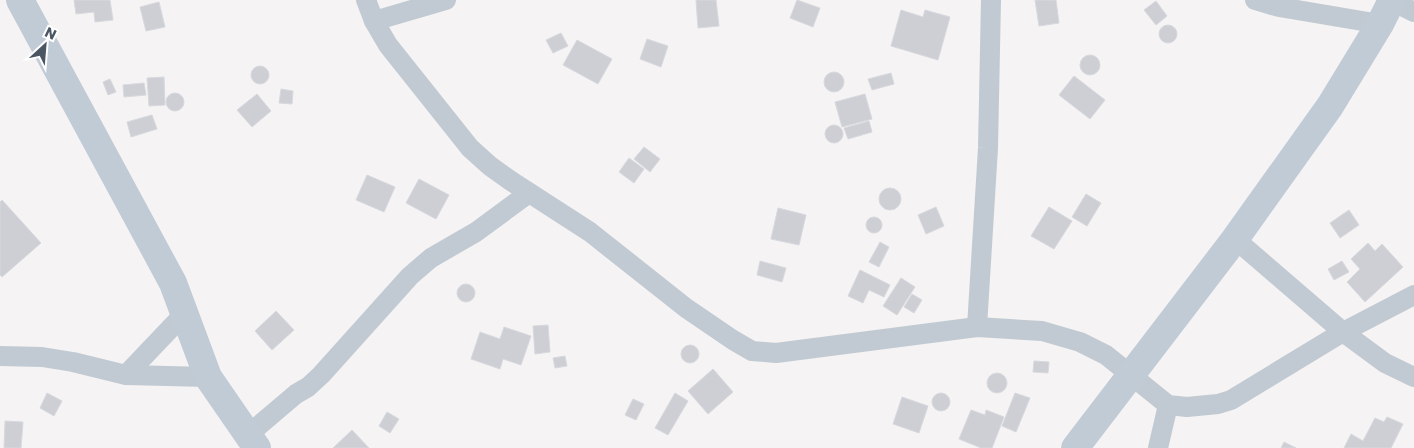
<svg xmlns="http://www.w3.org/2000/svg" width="1414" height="448" viewBox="0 0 1414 448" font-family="Poppins,sans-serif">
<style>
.building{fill:#cdcfd5;stroke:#d7d9de}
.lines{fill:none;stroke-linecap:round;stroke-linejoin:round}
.street{stroke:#c1cad2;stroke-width:20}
.secondary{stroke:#c1cbd6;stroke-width:28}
</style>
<rect width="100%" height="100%" fill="#f5f3f3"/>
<!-- building -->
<g class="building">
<path d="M 74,0 L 110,0 L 113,20 L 95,22 L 94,12 L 76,14 Z"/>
<path d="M 696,0 L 716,0 L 719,26 L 698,28 Z"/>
<path d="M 797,0 L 820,8 L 813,27 L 790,18 Z"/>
<path d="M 1035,0 L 1056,0 L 1059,23 L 1039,26 Z"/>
<path d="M 1156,1 L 1167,16 L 1156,25 L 1144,10 Z"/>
<path d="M 159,2 L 165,27 L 146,31 L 140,7 Z"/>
<path d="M 901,10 L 923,17 L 925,10 L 950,17 L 938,60 L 891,46 Z"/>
<circle cx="1168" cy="34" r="9"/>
<path d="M 561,33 L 568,46 L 553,53 L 546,40 Z"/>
<path d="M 647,39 L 668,46 L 661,67 L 640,59 Z"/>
<path d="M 577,40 L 612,59 L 598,84 L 563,65 Z"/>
<circle cx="1090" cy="65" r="10"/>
<circle cx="260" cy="75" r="9"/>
<circle cx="834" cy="82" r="10"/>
<path d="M 891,73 L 894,84 L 872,90 L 868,79 Z"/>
<path d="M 1074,76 L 1105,100 L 1090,119 L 1059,95 Z"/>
<path d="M 164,77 L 165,105 L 149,106 L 147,78 Z"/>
<path d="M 110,79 L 116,92 L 108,95 L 103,82 Z"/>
<path d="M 144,83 L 146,95 L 124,97 L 123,85 Z"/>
<path d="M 281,89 L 293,91 L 292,104 L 279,103 Z"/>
<circle cx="175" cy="102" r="9"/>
<path d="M 257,94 L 271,111 L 252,127 L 237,110 Z"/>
<path d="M 865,94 L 872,119 L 842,127 L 835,102 Z"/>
<path d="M 152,115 L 157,129 L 131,137 L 127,122 Z"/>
<path d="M 869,121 L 872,132 L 848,139 L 844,128 Z"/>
<circle cx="834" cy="134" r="9"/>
<path d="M 644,147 L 660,159 L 650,172 L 634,159 Z"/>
<path d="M 629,158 L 644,169 L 634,183 L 619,172 Z"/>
<path d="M 367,175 L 395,187 L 384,212 L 356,200 Z"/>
<path d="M 419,179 L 449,195 L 436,219 L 406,203 Z"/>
<circle cx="890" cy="199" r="11"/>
<path d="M 1086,194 L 1101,203 L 1087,226 L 1072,217 Z"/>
<path d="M 2,200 L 41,243 L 2,277 L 0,275 L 0,202 Z"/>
<path d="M 936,207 L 944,226 L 926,234 L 918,215 Z"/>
<path d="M 1049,207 L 1072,221 L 1054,249 L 1031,236 Z"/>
<path d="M 778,208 L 806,215 L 799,245 L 771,239 Z"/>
<path d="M 1349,210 L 1359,225 L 1340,238 L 1330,223 Z"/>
<circle cx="874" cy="225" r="8"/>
<path d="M 880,242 L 889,247 L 879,267 L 869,262 Z"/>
<path d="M 1368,243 L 1375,251 L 1382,244 L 1403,267 L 1365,302 L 1347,282 L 1360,269 L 1351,259 Z"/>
<path d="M 760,261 L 786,268 L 782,282 L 757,275 Z"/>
<path d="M 1342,261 L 1349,272 L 1334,280 L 1328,269 Z"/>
<path d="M 860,270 L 890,285 L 884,297 L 869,290 L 863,303 L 848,296 Z"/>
<path d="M 901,278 L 915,287 L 897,315 L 883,306 Z"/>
<circle cx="466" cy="293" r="9"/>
<path d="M 912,294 L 922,300 L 914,313 L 904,307 Z"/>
<path d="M 276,311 L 294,330 L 272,350 L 255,331 Z"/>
<path d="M 548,325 L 550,352 L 535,354 L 533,326 Z"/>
<path d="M 504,327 L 531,336 L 521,365 L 503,359 L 500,369 L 471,359 L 480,332 L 500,339 Z"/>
<circle cx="690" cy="354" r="9"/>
<path d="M 565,356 L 567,366 L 555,368 L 553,358 Z"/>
<path d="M 1034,361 L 1049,362 L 1048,373 L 1033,372 Z"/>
<path d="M 713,369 L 733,392 L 708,414 L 688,391 Z"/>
<circle cx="997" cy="383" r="10"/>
<path d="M 47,393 L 62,401 L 54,416 L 40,408 Z"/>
<path d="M 675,393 L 688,401 L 668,435 L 655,428 Z"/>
<path d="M 1015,393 L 1030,398 L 1016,432 L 1002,426 Z"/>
<circle cx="941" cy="402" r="9"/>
<path d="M 902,397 L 928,406 L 919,433 L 893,424 Z"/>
<path d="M 633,399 L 644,404 L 636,420 L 625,415 Z"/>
<path d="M 971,410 L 985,415 L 986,410 L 1004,417 L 992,448 L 981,448 L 959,439 Z"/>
<path d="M 387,412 L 399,419 L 390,433 L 379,426 Z"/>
<path d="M 1387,417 L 1403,424 L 1391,448 L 1344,448 L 1351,434 L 1363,441 L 1375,418 L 1384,422 Z"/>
<path d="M 5,421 L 23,422 L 21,448 L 4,448 Z"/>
<path d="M 352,430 L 369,448 L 333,448 Z"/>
<path d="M 1284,442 L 1296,448 L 1281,448 Z"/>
</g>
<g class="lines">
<!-- street -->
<g class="street">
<path d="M 366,0 L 374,21 L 388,45 L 470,148 L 490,166 L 511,181 L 590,232 L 686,308 L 733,340 L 752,351 L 776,353 L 977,327 L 1042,331 L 1080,342 L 1106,355 L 1168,405 L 1187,407 L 1218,404 L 1231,400 L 1343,332 L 1414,295"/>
<path d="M 1255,0 L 1279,7 L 1380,24"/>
<path d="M 1392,1 L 1414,12"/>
<path d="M 374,21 L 446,0"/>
<path d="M 1235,239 L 1343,332 L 1385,363 L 1414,377"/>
<path d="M 977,327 L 988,148 L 991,0"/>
<path d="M 0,356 L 42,357 L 73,362 L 126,375 L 208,377"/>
<path d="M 126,375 L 185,313"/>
<path d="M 252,446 L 254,444 L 249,434 L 296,394 L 308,387 L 321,375 L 410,276 L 431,258 L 476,232 L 529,193"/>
<path d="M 1158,448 L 1168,405"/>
</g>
<!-- secondary -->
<g class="secondary">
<path d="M 20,0 L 173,283 L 208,377 L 257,448"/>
<path d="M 1075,448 L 1235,239 L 1330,106 L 1380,24 L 1392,0"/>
</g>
</g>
<!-- north arrow -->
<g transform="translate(45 45) rotate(26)" stroke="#ffffff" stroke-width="4" paint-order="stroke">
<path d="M0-4L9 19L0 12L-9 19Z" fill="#4a5661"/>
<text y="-8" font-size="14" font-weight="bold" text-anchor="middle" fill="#4a5661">N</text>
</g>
</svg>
